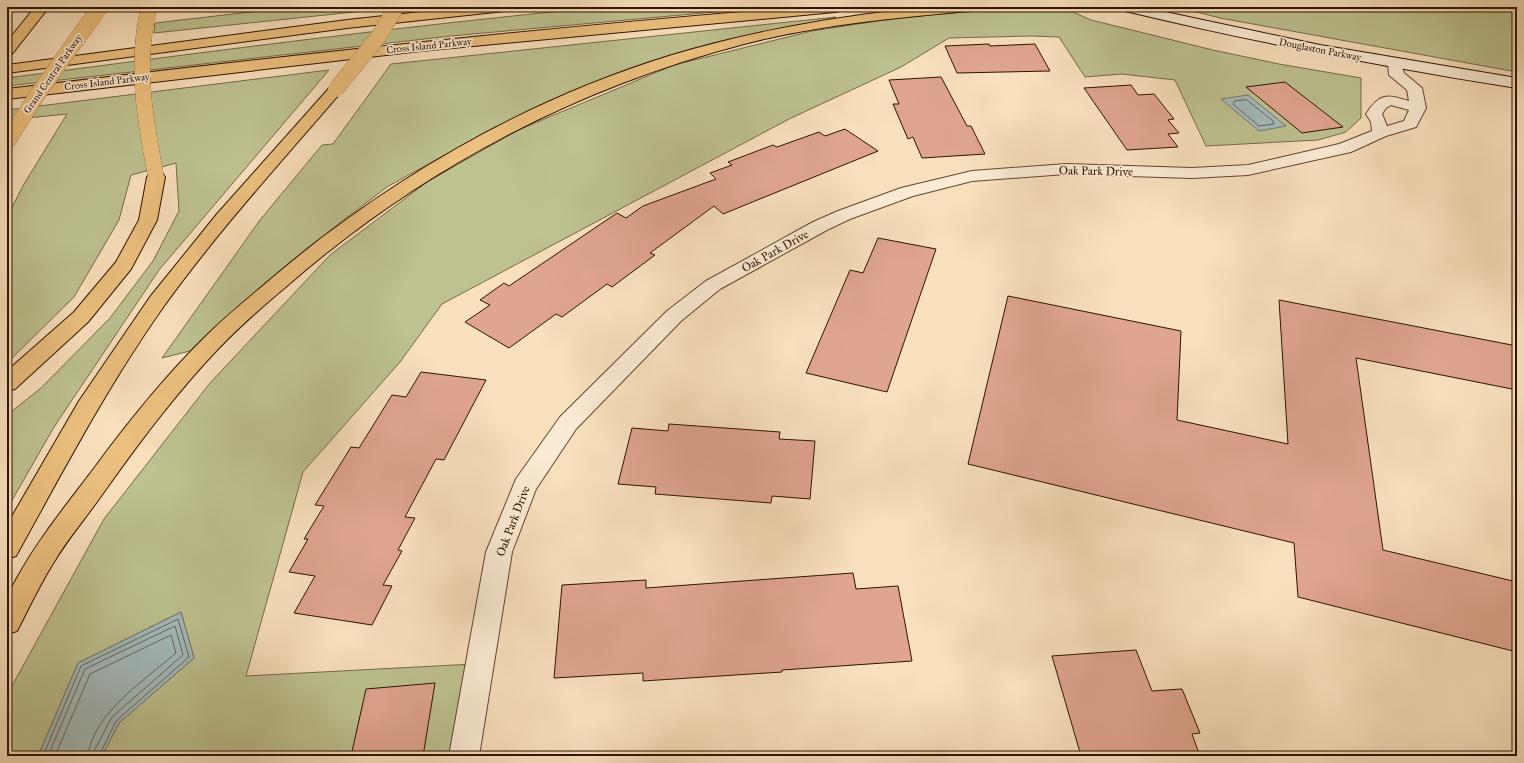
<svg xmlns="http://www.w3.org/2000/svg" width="1524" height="763" viewBox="0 0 1524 763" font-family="'IM FELL Great Primer',serif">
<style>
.green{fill:#bec291;stroke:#766a48}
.water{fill:#a3babc;stroke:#747771}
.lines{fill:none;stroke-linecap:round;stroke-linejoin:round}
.shore{stroke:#68665e;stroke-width:1}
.building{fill:#e0a58f;stroke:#2d1300}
.street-casing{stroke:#60462f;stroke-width:2}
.secondary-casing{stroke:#2d1300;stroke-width:2}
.highway-casing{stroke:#2d1300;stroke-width:2}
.street{fill:#fbebd4;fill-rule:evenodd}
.secondary{fill:#fbebd4;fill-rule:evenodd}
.highway{fill:#ecc07e;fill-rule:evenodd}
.highway-bridge-casing{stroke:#2d1300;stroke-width:16;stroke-linecap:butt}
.highway-bridge{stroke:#ecc07e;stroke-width:16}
.labels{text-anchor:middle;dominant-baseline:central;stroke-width:3.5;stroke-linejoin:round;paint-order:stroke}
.far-street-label{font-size:10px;fill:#2d1300;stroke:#fbebd4}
.street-label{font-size:12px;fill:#2d1300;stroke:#fbebd4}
</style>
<rect width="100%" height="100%" fill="#f9e0bd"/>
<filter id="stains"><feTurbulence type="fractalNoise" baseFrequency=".005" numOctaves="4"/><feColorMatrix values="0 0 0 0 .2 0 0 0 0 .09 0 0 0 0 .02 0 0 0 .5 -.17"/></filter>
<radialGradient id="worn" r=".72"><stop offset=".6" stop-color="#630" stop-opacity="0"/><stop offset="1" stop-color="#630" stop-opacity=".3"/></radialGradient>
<!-- green -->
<g class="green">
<path d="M 293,7 L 375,7 L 373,10 L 154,33 L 155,23 Z"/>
<path d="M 602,7 L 769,7 L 451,36 L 7,86 L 7,78 C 205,52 403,26 602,7 Z"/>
<path d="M 1021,7 L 1062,7 L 1091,20 L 1213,50 L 1279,64 L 1361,78 L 1361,118 L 1346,132 L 1318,140 L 1206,146 L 1175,80 L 1122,74 L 1085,77 L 1059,37 L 1031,36 L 949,38 L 901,67 L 789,119 L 442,304 L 400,362 L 303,472 L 246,676 L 474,664 L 459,756 L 102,756 L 119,723 L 194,658 L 181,612 L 78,663 L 38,756 L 7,756 L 7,695 L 104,519 L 210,383 L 330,255 L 427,182 L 518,130 L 674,65 L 812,31 L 897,18 Z"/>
<path d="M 1178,7 L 1517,7 L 1517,72 L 1220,18 Z"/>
<path d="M 836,17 L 700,48 L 626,72 L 495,127 L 387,187 L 307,248 L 190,351 L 162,358 L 260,220 L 322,145 L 333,144 L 391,64 Z"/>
<path d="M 329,70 L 159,270 L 54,427 L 7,509 L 7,415 L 41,388 L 110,318 L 153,261 L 179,211 L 176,163 L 131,175 L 119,220 L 74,297 L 7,363 L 7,217 L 24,184 L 67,114 L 7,120 L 7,110 Z"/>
</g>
<!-- water -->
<g class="water">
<path d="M 1248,95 L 1286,126 L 1259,131 L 1221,99 Z"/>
<path d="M 181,612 L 194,658 L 119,723 L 102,756 L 38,756 L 78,663 Z"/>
</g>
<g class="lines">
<!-- shore -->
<g class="shore">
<path d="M 1247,100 L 1273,121 L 1274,124 L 1259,126 L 1233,104 L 1235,101 Z"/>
<path d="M 43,756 L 81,666 L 178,619 L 189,657 L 116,721 L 99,756"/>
<path d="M 48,756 L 85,669 L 175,626 L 183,655 L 112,717 L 94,751 L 94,756"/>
<path d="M 55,756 L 90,674 L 171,635 L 176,653 C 145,680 93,713 88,756"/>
</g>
</g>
<!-- building -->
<g class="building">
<path d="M 989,44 L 990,46 L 1035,44 L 1050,71 L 957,73 L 945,46 Z"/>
<path d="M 941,77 L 967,126 L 971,126 L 985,154 L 922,158 L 913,137 L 908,139 L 893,104 L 899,104 L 889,80 Z"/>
<path d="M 1285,82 L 1343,127 L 1302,133 L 1246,87 Z"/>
<path d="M 1131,85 L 1138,95 L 1154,94 L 1174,119 L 1168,120 L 1179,133 L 1168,134 L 1178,147 L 1127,150 L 1084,88 Z"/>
<path d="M 845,129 L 878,151 L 723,214 L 714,206 L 650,253 L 655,255 L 612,287 L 607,284 L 562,317 L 556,314 L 509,348 L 465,322 L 490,305 L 480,300 L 504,283 L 509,286 L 617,213 L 626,218 L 643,206 L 716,179 L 710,173 L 732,165 L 728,162 L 773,145 L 777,147 L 819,132 L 825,136 Z"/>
<path d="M 878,238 L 936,249 L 887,392 L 806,373 L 850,270 L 863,273 Z"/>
<path d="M 1008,296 L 1181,331 L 1177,420 L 1288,444 L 1279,300 L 1517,346 L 1517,390 L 1356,358 L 1383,550 L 1517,582 L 1517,652 L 1298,597 L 1294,543 L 968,464 Z"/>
<path d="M 421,372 L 486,380 L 444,460 L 436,459 L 405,517 L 415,518 L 398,550 L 402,551 L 383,585 L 392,586 L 372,625 L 294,613 L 315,576 L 289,572 L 308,539 L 304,539 L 324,506 L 315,505 L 351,447 L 359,448 L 392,395 L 406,397 Z"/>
<path d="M 669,424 L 780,432 L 779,439 L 815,441 L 810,499 L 772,496 L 771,503 L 655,494 L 656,487 L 618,484 L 632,428 L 668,431 Z"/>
<path d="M 853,573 L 856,589 L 898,586 L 912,661 L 782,670 L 782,672 L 643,681 L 643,673 L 554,678 L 562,585 L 646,580 L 646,588 Z"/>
<path d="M 1136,650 L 1152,691 L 1182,689 L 1200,733 L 1192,734 L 1200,756 L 1081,756 L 1052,656 Z"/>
<path d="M 435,683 L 423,756 L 351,756 L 366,689 Z"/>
</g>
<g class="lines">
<defs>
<path id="street" d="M 1395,60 L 1400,61 L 1404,73 L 1422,88 L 1426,108 L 1416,127 L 1386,136 L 1351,152 L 1248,175 L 1192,178 L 1066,174 L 972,181 L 913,196 L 850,219 L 827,230 L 720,289 L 681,321 L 576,429 L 536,489 L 512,552 L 479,756 L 449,756 L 486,552 L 516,479 L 560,417 L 667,311 L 706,281 L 813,222 L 838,211 L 901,188 L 972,171 L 1066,164 L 1192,168 L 1248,165 L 1339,144 L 1372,131 L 1371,122 L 1366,114 C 1380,93 1386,94 1409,101 L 1407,90 L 1389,75 L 1388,64 L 1390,61 ZM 1391,105 L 1409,110 L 1404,121 L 1387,126 L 1382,114 L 1386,108 Z"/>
<path id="secondary" d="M 1118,7 L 1142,7 L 1320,45 L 1517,78 L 1517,88 C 1385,67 1255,42 1125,11 L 1120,10 Z"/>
<g id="highway">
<path d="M 35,7 L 49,7 L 12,54 L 7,55 L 7,42 Z"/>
<path d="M 467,7 L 512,7 L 510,10 L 505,11 L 347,28 L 7,73 L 7,65 L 347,20 Z"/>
<path d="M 799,7 L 842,8 L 840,11 L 835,12 L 421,51 L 7,99 L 7,89 C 270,57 534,29 799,7 Z"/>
<path d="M 927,7 L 976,7 L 974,10 L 969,11 C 894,18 817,25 744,44 C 575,88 420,170 288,285 C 264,305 240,326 218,349 C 174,395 136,447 99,499 C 84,520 67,540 54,562 C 40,584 29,608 17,631 L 7,634 C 7,623 5,610 7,599 C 8,592 14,584 17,578 C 39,538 68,503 95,467 C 129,421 165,376 206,336 C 227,315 250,297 272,278 C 389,179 525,100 672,55 C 755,30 840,16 927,7 Z"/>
<path d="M 336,84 L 341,86 L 344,89 L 341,92 C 281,162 218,231 164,306 C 108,385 63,471 16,556 L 7,559 L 7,525 L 79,401 L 150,297 L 217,214 L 331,86 Z"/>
<path d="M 156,172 L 162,173 L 165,177 L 157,220 L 131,269 L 88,322 L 15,389 L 7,391 L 7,371 L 74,312 L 116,262 L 139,220 L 147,177 L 150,173 Z"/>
</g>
</defs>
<!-- street casing -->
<use href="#street" class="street-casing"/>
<!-- secondary casing -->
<use href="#secondary" class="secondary-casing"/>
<!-- highway casing -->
<use href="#highway" class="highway-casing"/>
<!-- street -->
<use href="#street" class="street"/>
<!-- secondary -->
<use href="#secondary" class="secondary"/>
<!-- highway -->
<use href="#highway" class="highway"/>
<defs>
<g id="highway-bridge">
<path d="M 149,7 C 135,65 145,120 156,177"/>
<path d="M 336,89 L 379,36 L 396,7"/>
<path d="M 7,142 L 37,95 L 100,7"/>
</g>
</defs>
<!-- highway-bridge casing -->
<use href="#highway-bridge" class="highway-bridge-casing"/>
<!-- highway-bridge -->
<use href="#highway-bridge" class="highway-bridge"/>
</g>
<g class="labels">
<!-- far-street labels -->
<g class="far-street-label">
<text transform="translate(429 46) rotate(-6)">Cross Island Parkway</text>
<text transform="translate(1320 50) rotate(11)">Douglaston Parkway</text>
<text transform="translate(53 74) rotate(-55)">Grand Central Parkway</text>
<text transform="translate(107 82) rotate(-7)">Cross Island Parkway</text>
</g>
<!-- street labels -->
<g class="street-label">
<text transform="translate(1096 171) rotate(1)">Oak Park Drive</text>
<text transform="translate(775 251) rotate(-29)">Oak Park Drive</text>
<text transform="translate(513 521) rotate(-69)">Oak Park Drive</text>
</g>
</g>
<!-- margin -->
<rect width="1524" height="763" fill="none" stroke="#f9e0bd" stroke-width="24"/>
<rect x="8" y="8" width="1508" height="747" fill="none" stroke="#2d1300" stroke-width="2"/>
<rect x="12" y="12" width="1500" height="739" fill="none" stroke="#2d1300"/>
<rect width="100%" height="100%" filter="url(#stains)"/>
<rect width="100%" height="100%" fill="url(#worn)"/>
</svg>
